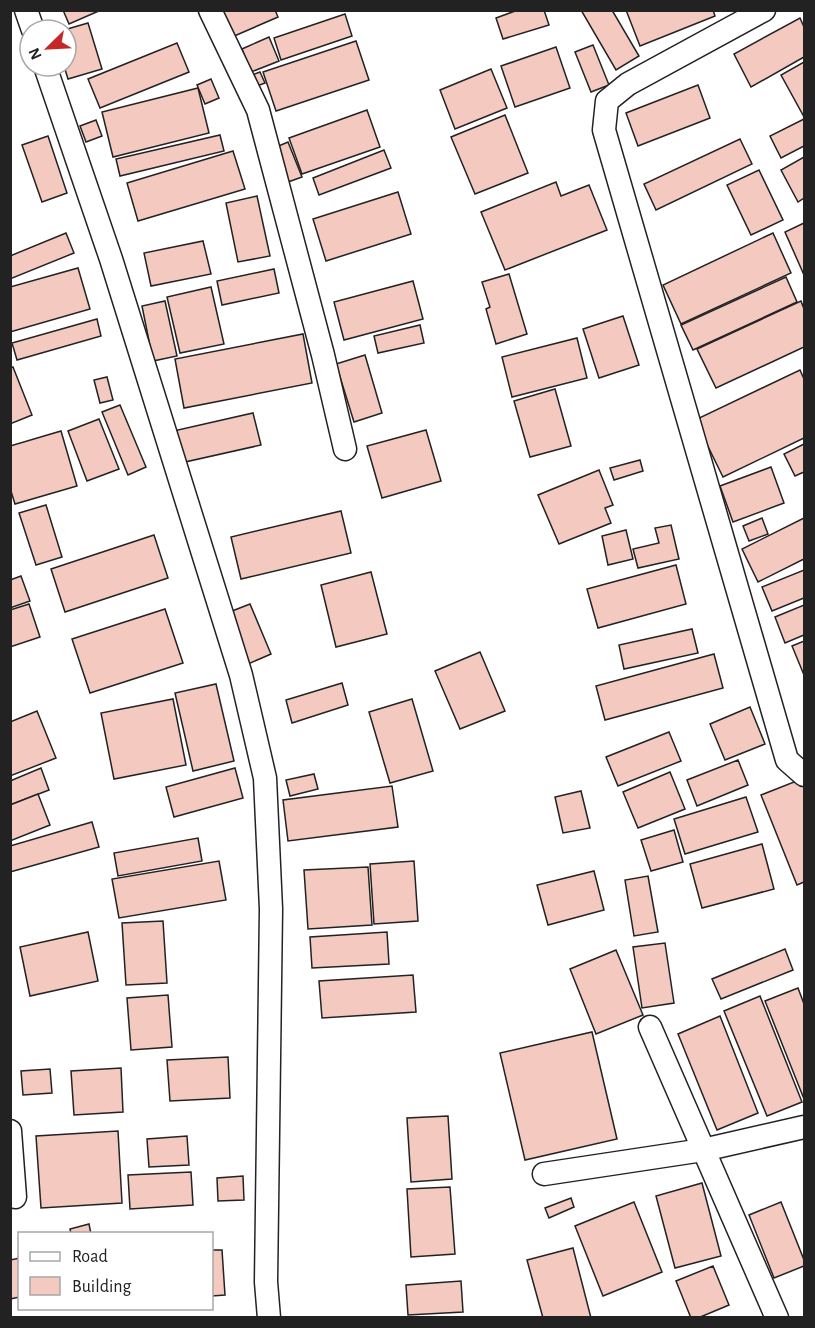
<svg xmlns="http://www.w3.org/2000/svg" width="815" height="1328" viewBox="0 0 815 1328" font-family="'Alegreya Sans',sans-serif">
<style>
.building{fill:#f3c9c0;stroke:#222;stroke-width:1.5}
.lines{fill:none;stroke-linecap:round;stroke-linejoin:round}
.street-casing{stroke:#222;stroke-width:25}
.street{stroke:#fff;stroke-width:22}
</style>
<rect width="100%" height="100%" fill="#fff"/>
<!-- building -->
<g class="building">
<path d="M 63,10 L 101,10 L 69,24 Z"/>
<path d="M 221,10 L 275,10 L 278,17 L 232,37 Z"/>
<path d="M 518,10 L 544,10 L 549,25 L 503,39 L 496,18 Z"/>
<path d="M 581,10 L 612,10 L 639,56 L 616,70 Z"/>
<path d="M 626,10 L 713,10 L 715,16 L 640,46 Z"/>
<path d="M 345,14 L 352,36 L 281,60 L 274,38 Z"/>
<path d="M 800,18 L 804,27 L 804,57 L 751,87 L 734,54 Z"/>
<path d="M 88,23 L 102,69 L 68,79 L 64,66 L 66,66 L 66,30 L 64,30 Z"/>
<path d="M 269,37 L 279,61 L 251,72 L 242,49 Z"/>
<path d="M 356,41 L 369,80 L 276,111 L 263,72 Z"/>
<path d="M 177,43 L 189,72 L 100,108 L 88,79 Z"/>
<path d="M 593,45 L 609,85 L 591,92 L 575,52 Z"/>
<path d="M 556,47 L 570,88 L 515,107 L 501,66 Z"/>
<path d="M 804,62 L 804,114 L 803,115 L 781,75 Z"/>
<path d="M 491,69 L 507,108 L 455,129 L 440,90 Z"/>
<path d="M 260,72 L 265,83 L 251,88 L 247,77 Z"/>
<path d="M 211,79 L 219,98 L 205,104 L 197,85 Z"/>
<path d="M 698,85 L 710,118 L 638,146 L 626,113 Z"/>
<path d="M 198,88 L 209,133 L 113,157 L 102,112 Z"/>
<path d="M 367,110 L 380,147 L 302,174 L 289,138 Z"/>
<path d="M 505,115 L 528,173 L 475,194 L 451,137 Z"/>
<path d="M 804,119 L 804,146 L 781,158 L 770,136 Z"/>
<path d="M 96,120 L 102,136 L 86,142 L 80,126 Z"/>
<path d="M 220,135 L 224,151 L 120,176 L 116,159 Z"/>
<path d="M 48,136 L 67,193 L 42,202 L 22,145 Z"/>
<path d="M 740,139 L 752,164 L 656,210 L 644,184 Z"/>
<path d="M 288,142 L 302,177 L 288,182 L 274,148 Z"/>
<path d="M 384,150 L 391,168 L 319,195 L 313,178 Z"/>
<path d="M 233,151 L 245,189 L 138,221 L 127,183 Z"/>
<path d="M 804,157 L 804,198 L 798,202 L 781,170 Z"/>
<path d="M 759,170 L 783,220 L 751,235 L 727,185 Z"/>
<path d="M 556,182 L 561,196 L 589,185 L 607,230 L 505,270 L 481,212 Z"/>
<path d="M 398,192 L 411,234 L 326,261 L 313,219 Z"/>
<path d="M 257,196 L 270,256 L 238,262 L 226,203 Z"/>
<path d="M 804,223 L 804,275 L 785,232 Z"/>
<path d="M 66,233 L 74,253 L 10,279 L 10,256 Z"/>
<path d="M 773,233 L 791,273 L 681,324 L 663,285 Z"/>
<path d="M 203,241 L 211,274 L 151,286 L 144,253 Z"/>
<path d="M 78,268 L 90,309 L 10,332 L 10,287 Z"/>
<path d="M 274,269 L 279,293 L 222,305 L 217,281 Z"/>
<path d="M 509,274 L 527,334 L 496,344 L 486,309 L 490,307 L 482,282 Z"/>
<path d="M 786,277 L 797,302 L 693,350 L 681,325 Z"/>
<path d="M 413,281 L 423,319 L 344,340 L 334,302 Z"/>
<path d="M 211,287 L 224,344 L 180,353 L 167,297 Z"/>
<path d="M 165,301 L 177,356 L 153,361 L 142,306 Z"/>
<path d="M 801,301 L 804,309 L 804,347 L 716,388 L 697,349 Z"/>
<path d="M 623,316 L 639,365 L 599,378 L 583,329 Z"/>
<path d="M 97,319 L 101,336 L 17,360 L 12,343 Z"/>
<path d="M 420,325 L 424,343 L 378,353 L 374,336 Z"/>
<path d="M 303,334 L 312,383 L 184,408 L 175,359 Z"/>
<path d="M 577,338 L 587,378 L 512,397 L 502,357 Z"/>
<path d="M 365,355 L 382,413 L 354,422 L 336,364 Z"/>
<path d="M 13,367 L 32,415 L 10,424 L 10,368 Z"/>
<path d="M 800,370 L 804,379 L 804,438 L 723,477 L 695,420 Z"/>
<path d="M 107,377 L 113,400 L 100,403 L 94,380 Z"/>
<path d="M 555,389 L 571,446 L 530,457 L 514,401 Z"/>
<path d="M 120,405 L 146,467 L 128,475 L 102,412 Z"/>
<path d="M 253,413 L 261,445 L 176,464 L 169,432 Z"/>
<path d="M 99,419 L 119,469 L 87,481 L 68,431 Z"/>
<path d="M 426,430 L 441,481 L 382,498 L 367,446 Z"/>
<path d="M 61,431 L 77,486 L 15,504 L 10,488 L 10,446 Z"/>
<path d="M 804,444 L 804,472 L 795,476 L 784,454 Z"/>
<path d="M 640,460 L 643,471 L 614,480 L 610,468 Z"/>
<path d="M 771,467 L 784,503 L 733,522 L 720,486 Z"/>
<path d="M 599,470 L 613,505 L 605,508 L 611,523 L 559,544 L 538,495 Z"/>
<path d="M 46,505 L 62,557 L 36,565 L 19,513 Z"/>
<path d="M 341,511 L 351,553 L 241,579 L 231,537 Z"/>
<path d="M 762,518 L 768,534 L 749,541 L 743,526 Z"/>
<path d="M 804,518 L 804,559 L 758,582 L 742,549 Z"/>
<path d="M 671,525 L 679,559 L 638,568 L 633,549 L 659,543 L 655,528 Z"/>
<path d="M 626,530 L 633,559 L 608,565 L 602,536 Z"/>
<path d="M 154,535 L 168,578 L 65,612 L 51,569 Z"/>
<path d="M 676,565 L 686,604 L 598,628 L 587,589 Z"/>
<path d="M 804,570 L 804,598 L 772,611 L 762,587 Z"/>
<path d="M 371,572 L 387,634 L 336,647 L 321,585 Z"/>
<path d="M 21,576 L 30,601 L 10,608 L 10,580 Z"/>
<path d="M 29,604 L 40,637 L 10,647 L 10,610 Z"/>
<path d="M 250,604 L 271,654 L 248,664 L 227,613 Z"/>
<path d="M 804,605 L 804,635 L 785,643 L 775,617 Z"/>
<path d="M 165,609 L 183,663 L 90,693 L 72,639 Z"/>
<path d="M 692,629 L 698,653 L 624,669 L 619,645 Z"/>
<path d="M 804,641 L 804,675 L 792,646 Z"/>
<path d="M 480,652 L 505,711 L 460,729 L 435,671 Z"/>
<path d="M 714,654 L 723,688 L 605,720 L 596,686 Z"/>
<path d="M 342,683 L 348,705 L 292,723 L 286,700 Z"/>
<path d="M 216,684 L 234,761 L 193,771 L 175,693 Z"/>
<path d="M 173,699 L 186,765 L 114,779 L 101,713 Z"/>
<path d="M 412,699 L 433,771 L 390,783 L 369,712 Z"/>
<path d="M 750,707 L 765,744 L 725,760 L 710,724 Z"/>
<path d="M 37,711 L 56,758 L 10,776 L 10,722 Z"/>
<path d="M 669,732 L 681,761 L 618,786 L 606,757 Z"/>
<path d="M 738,760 L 748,785 L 697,806 L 687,780 Z"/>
<path d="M 41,768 L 49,790 L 10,805 L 10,781 Z"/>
<path d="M 235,768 L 243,798 L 174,817 L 166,787 Z"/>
<path d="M 670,772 L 685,809 L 638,828 L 623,792 Z"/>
<path d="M 314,774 L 318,789 L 290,796 L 286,780 Z"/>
<path d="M 804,778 L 804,882 L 797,885 L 761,795 Z"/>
<path d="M 392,786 L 398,827 L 288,841 L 283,800 Z"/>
<path d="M 581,791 L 590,828 L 563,833 L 555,797 Z"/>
<path d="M 38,794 L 50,825 L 10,841 L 10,805 Z"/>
<path d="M 746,797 L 758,832 L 685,854 L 674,819 Z"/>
<path d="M 92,822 L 99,847 L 10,872 L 10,846 Z"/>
<path d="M 674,830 L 683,862 L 651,871 L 641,840 Z"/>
<path d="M 198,838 L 202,861 L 118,876 L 114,853 Z"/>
<path d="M 762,844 L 774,889 L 702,908 L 690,864 Z"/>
<path d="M 219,861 L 226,900 L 119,918 L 112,879 Z"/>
<path d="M 414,861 L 418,921 L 374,924 L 370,864 Z"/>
<path d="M 368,867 L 372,925 L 308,929 L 304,870 Z"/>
<path d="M 594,871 L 604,910 L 548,925 L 537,885 Z"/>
<path d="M 648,876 L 658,932 L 634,936 L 625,880 Z"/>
<path d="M 163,921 L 167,983 L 126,985 L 122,923 Z"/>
<path d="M 88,932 L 98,981 L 30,996 L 20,947 Z"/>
<path d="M 387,932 L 389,964 L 312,968 L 310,937 Z"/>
<path d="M 665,943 L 674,1003 L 642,1008 L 633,947 Z"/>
<path d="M 785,949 L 793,970 L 721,999 L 712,979 Z"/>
<path d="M 616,950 L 643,1015 L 596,1034 L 570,969 Z"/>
<path d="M 413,975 L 416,1012 L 322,1018 L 319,981 Z"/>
<path d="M 798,988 L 804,1004 L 804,1099 L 765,1001 Z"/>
<path d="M 168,995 L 172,1047 L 131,1050 L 127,998 Z"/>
<path d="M 760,996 L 802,1102 L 767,1116 L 724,1011 Z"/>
<path d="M 720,1016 L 758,1113 L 717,1130 L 678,1034 Z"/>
<path d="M 592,1032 L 617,1139 L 525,1160 L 500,1053 Z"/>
<path d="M 228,1057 L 230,1098 L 170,1101 L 167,1060 Z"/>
<path d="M 121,1068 L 123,1112 L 74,1115 L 71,1071 Z"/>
<path d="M 50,1069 L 52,1093 L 23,1095 L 21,1071 Z"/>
<path d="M 448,1116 L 452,1179 L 411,1182 L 407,1118 Z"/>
<path d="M 118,1131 L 122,1203 L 41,1208 L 36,1136 Z"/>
<path d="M 187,1136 L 189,1165 L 149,1167 L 147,1139 Z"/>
<path d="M 191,1172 L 193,1205 L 130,1209 L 128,1175 Z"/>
<path d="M 243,1176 L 244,1200 L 218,1201 L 217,1178 Z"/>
<path d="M 702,1183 L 721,1256 L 675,1268 L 656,1196 Z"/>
<path d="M 450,1187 L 455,1254 L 411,1257 L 407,1189 Z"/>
<path d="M 571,1198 L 574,1207 L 549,1218 L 545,1208 Z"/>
<path d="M 634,1202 L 662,1272 L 603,1296 L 575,1226 Z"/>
<path d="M 781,1202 L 804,1260 L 804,1266 L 774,1278 L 749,1215 Z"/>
<path d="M 89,1224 L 91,1234 L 71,1234 L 70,1229 Z"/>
<path d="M 573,1248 L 591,1318 L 543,1318 L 527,1260 Z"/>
<path d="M 212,1250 L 222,1250 L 225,1295 L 212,1296 Z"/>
<path d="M 20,1258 L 20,1297 L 10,1299 L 10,1260 Z"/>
<path d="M 713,1266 L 729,1305 L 698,1318 L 691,1318 L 676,1281 Z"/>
<path d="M 461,1281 L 463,1312 L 408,1315 L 406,1285 Z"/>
</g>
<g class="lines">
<defs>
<g id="street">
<path d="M 26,10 L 33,30"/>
<path d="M 210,10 L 258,110 L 323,355 L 345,449"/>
<path d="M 764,10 L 628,84 L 607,101 L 604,130 L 787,760 L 804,775"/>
<path d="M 45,66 L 111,259 L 241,675 L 265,778 L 271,909 L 266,1282 L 269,1318"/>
<path d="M 650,1027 L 777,1318"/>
<path d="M 10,1131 L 15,1197"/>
<path d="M 544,1174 L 703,1150 L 804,1127"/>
</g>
</defs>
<!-- street casing -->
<use href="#street" class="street-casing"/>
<!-- street -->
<use href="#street" class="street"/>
</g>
<!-- border -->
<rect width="815" height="1328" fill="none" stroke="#222222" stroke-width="24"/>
<!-- legend -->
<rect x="18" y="1232" width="195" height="78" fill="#ffffff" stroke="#a7a7a7" stroke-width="1.5"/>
<rect x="30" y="1252" width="30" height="9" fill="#ffffff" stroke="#a7a7a7" stroke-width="1.5"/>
<text x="72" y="1262" font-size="18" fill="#222222">Road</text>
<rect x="30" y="1277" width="30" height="18" fill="#f3c9c0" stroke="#a7a7a7" stroke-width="1.5"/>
<text x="72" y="1292" font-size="18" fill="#222222">Building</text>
<!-- north arrow -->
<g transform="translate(48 48) rotate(246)"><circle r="28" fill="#ffffff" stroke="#a7a7a7" stroke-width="1.5"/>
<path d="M0-4.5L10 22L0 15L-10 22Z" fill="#c62828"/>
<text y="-9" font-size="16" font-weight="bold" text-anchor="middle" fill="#222222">N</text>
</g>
</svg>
